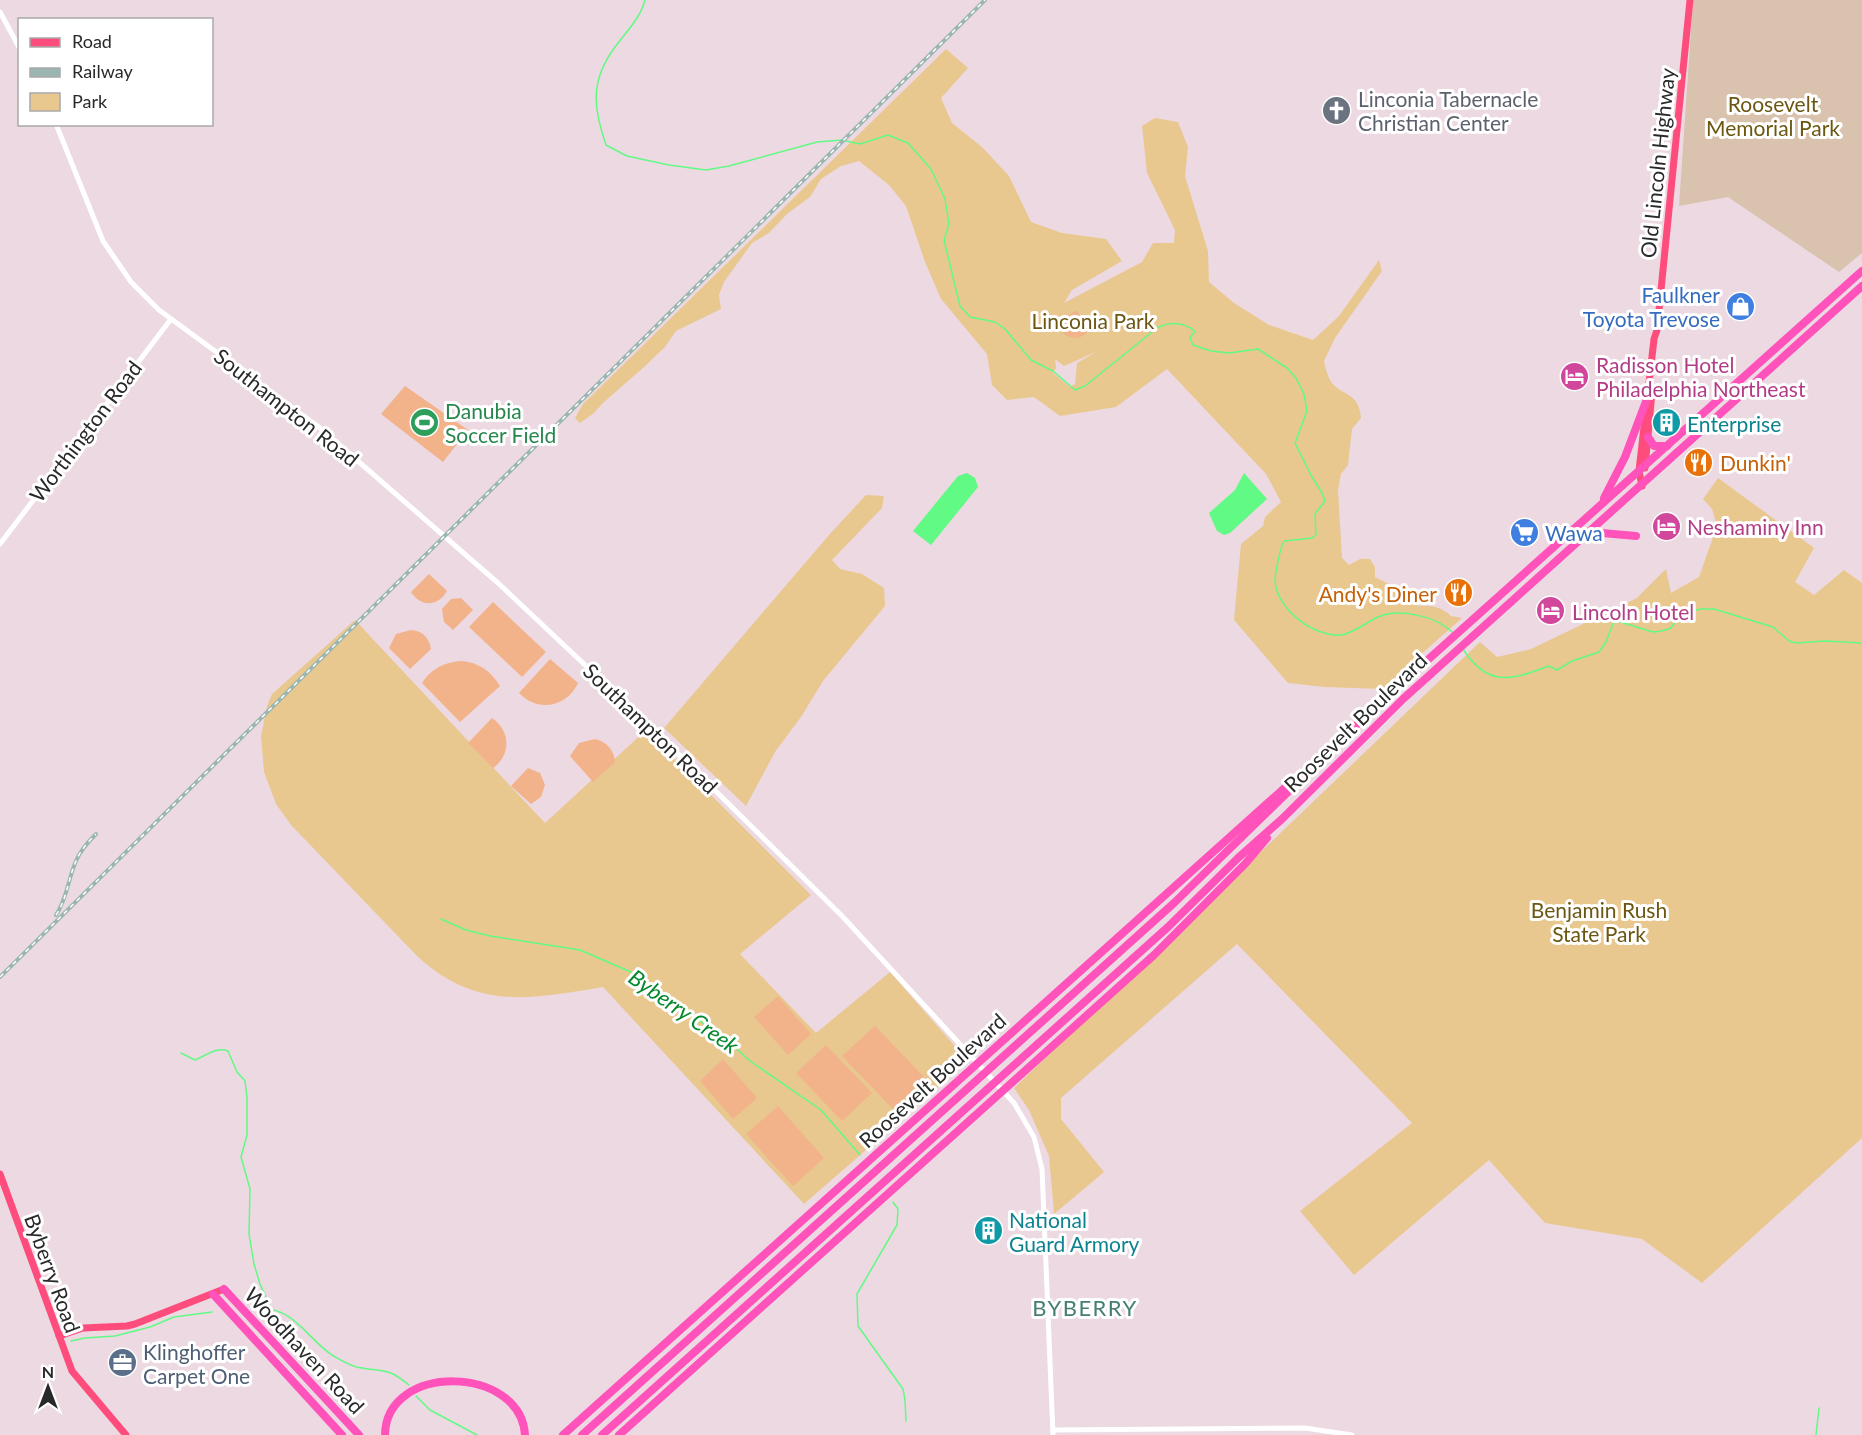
<svg xmlns="http://www.w3.org/2000/svg" width="1862" height="1435" viewBox="0 0 1862 1435" font-family="Lato,sans-serif">
<style>
.green{fill:#e9c890;fill-rule:evenodd}
.cemetery{fill:#d9c2ae}
.pitch{fill:#f2b28a}
.water{fill:#61fa84}
.lines{fill:none;stroke-linecap:round;stroke-linejoin:round}
.stream{stroke:#61fa84;stroke-width:1.5}
.minor{stroke:#fff;stroke-width:5}
.major{stroke:#fe4d7d;stroke-width:7}
.highway{stroke:#ff52ba;stroke-width:8}
.rail-casing{stroke:#9bb6b1;stroke-width:4}
.rail{stroke:#fff;stroke-width:1.5;stroke-dasharray:4.5;stroke-linecap:butt}
.labels{text-anchor:middle;dominant-baseline:central;stroke-width:6;stroke-linejoin:round;paint-order:stroke}
.worship-label{font-size:21px;fill:#5b616d;stroke:#fff;text-anchor:start}
.park-label{font-size:21px;fill:#6c5712;stroke:#fff}
.street-label{font-size:21px;fill:#292929;stroke:#fff}
.shop-label{font-size:21px;fill:#366cbe;stroke:#fff;text-anchor:end}
.hotel-label{font-size:21px;fill:#b23c85;stroke:#fff;text-anchor:start}
.leisure-label{font-size:21px;fill:#27864d;stroke:#fff;text-anchor:start}
.culture-label{font-size:21px;fill:#0d838f;stroke:#fff;text-anchor:start}
.food-label{font-size:21px;fill:#c56008;stroke:#fff;text-anchor:start}
.service-label{font-size:21px;fill:#4e5e75;stroke:#fff;text-anchor:start}
.water-label{font-size:22px;font-style:italic;fill:#03882c;stroke:#fff}
.neighbourhood-label{font-size:22px;letter-spacing:1.5px;fill:#457e72;stroke:#fff}
</style>
<rect width="100%" height="100%" fill="#edd9e2"/>
<!-- green -->
<g class="green">
<path d="M 946,49 L 968,68 L 941,98 L 952,123 L 982,147 L 1009,176 L 1031,222 L 1062,233 L 1106,239 L 1122,261 L 1072,290 L 1064,303 L 1142,262 L 1153,243 L 1174,243 L 1175,230 L 1147,173 L 1142,126 L 1155,118 L 1178,122 L 1188,147 L 1185,176 L 1208,251 L 1209,282 L 1234,303 L 1269,325 L 1313,340 L 1339,316 L 1379,260 L 1382,271 L 1335,338 L 1324,361 C 1325,367 1327,374 1330,380 C 1340,397 1359,390 1361,418 L 1352,429 L 1348,465 L 1341,474 L 1338,490 L 1342,558 L 1349,565 L 1360,559 L 1370,559 L 1375,567 L 1375,577 L 1395,587 L 1418,606 C 1431,605 1442,607 1451,616 L 1462,618 L 1382,689 L 1324,687 L 1288,683 L 1234,620 L 1241,544 L 1263,526 L 1265,517 L 1281,502 L 1266,474 L 1167,369 L 1116,407 L 1060,416 L 1034,397 L 1007,400 L 992,385 L 987,354 L 941,299 L 925,262 L 906,206 L 889,185 L 859,161 L 841,166 L 821,179 L 810,197 L 787,214 L 769,233 L 752,243 L 724,282 L 719,295 L 721,309 L 676,331 L 665,347 L 644,367 L 603,403 L 594,413 L 580,423 L 575,418 L 583,404 ZM 1096,352 L 1077,363 L 1075,384 L 1070,387 L 1053,373 L 1056,368 L 1055,359 L 1064,366 Z"/>
<path d="M 1718,478 L 1814,548 L 1795,582 L 1814,595 L 1844,570 L 1862,583 L 1862,1138 L 1702,1283 L 1642,1239 L 1545,1223 L 1489,1160 L 1354,1275 L 1300,1211 L 1412,1123 L 1237,944 L 1061,1098 L 1061,1119 L 1104,1172 L 1054,1214 L 1049,1156 L 1029,1110 L 1014,1088 L 1480,642 L 1497,657 L 1531,649 L 1637,598 L 1666,569 L 1671,593 L 1699,577 L 1717,526 L 1712,509 L 1703,499 Z"/>
<path d="M 866,495 L 884,496 L 882,508 L 832,560 L 840,569 L 862,574 L 884,588 L 885,606 L 823,681 L 801,717 L 775,752 L 746,806 L 664,728 L 829,535 Z"/>
<path d="M 355,620 L 545,823 L 646,730 L 811,895 L 740,954 L 816,1033 L 890,972 L 968,1061 L 804,1204 L 603,987 C 530,999 477,1011 417,956 L 291,825 L 276,804 L 264,772 L 261,736 L 267,706 L 272,694 Z"/>
</g>
<!-- cemetery -->
<path class="cemetery" d="M 1693,0 L 1862,0 L 1862,253 L 1839,272 L 1728,197 L 1679,206 Z"/>
<!-- pitch -->
<g class="pitch">
<path d="M 1075,311 L 1077,311 L 1089,329 C 1083,339 1073,341 1063,333 L 1059,322 Z"/>
<path d="M 405,386 L 468,430 L 443,462 L 381,414 Z"/>
<path d="M 429,574 L 447,591 C 438,607 420,607 411,592 Z"/>
<path d="M 461,598 L 473,610 L 453,630 L 444,622 L 442,609 L 451,599 Z"/>
<path d="M 493,602 L 546,652 L 522,677 L 469,627 Z"/>
<path d="M 411,630 C 423,631 429,638 431,649 L 410,669 L 389,648 L 396,634 Z"/>
<path d="M 550,659 L 578,683 C 567,707 538,713 519,693 Z"/>
<path d="M 461,661 C 478,662 491,671 500,686 L 460,722 L 422,683 C 431,669 444,662 461,661 Z"/>
<path d="M 492,718 C 511,731 511,755 493,768 L 468,743 Z"/>
<path d="M 595,739 C 607,742 614,750 615,762 L 593,782 L 570,756 L 579,743 Z"/>
<path d="M 528,768 L 540,773 L 545,785 L 541,797 L 531,804 L 511,786 Z"/>
<path d="M 778,996 L 811,1034 L 788,1055 L 754,1017 Z"/>
<path d="M 875,1026 L 925,1078 L 893,1109 L 842,1056 Z"/>
<path d="M 826,1045 L 872,1093 L 842,1121 L 796,1073 Z"/>
<path d="M 723,1059 L 757,1098 L 733,1119 L 700,1081 Z"/>
<path d="M 778,1106 L 824,1158 L 793,1186 L 746,1134 Z"/>
</g>
<!-- water -->
<g class="water">
<path d="M 967,473 L 975,478 L 978,487 L 931,545 L 913,531 L 958,476 Z"/>
<path d="M 1244,473 L 1267,499 L 1230,533 L 1224,535 L 1217,531 L 1209,513 L 1235,490 Z"/>
</g>
<g class="lines">
<!-- stream -->
<g class="stream">
<path d="M 645,0 C 640,19 626,32 615,47 C 590,81 593,107 606,145 L 627,156 L 669,165 L 706,170 L 729,166 L 817,142 L 842,140 L 860,144 L 888,135 L 908,143 L 931,169 L 945,199 L 949,224 L 944,240 L 960,306 L 970,317 L 995,322 L 1005,329 L 1031,360 L 1053,371 L 1075,390 L 1085,386 L 1157,328 C 1171,321 1183,322 1195,331 L 1190,338 L 1193,345 L 1211,351 L 1229,353 L 1258,349 L 1287,368 L 1296,378 L 1304,394 L 1307,411 L 1295,443 L 1311,475 L 1322,493 L 1325,501 L 1315,514 L 1316,535 L 1312,538 L 1284,541 C 1280,548 1275,574 1275,581 C 1277,610 1314,637 1341,635 C 1354,633 1367,622 1378,617 C 1399,608 1436,616 1452,632"/>
<path d="M 1463,649 C 1488,688 1511,680 1549,666 L 1557,670 L 1572,661 L 1599,652 L 1606,642 L 1613,624 L 1617,621 L 1653,632 L 1662,631 L 1671,628 L 1677,619 L 1688,613 L 1700,609 L 1714,609 L 1773,627 L 1789,641 L 1796,643 L 1825,641 L 1862,643"/>
<path d="M 441,919 L 466,930 L 490,936 L 580,950 L 631,972 L 728,1041 L 750,1061 L 821,1110 L 860,1155"/>
<path d="M 181,1053 L 195,1060 C 206,1056 216,1046 228,1051 L 237,1072 L 245,1081 L 247,1098 L 247,1135 L 241,1157 L 250,1189 L 249,1234 L 254,1264 L 260,1284 L 271,1308"/>
<path d="M 893,1202 L 898,1209 L 897,1225 L 857,1294 L 858,1326 L 903,1389 L 905,1400 L 906,1421"/>
<path d="M 260,1309 C 292,1306 308,1339 332,1355 C 341,1360 351,1367 362,1368 C 386,1372 388,1368 409,1385"/>
<path d="M 71,1341 L 85,1338 L 115,1336 L 150,1327 L 174,1317 L 212,1312"/>
<path d="M 416,1396 L 430,1410 L 477,1435"/>
<path d="M 1816,1435 L 1819,1408"/>
</g>
<!-- minor -->
<g class="minor">
<path d="M 0,12 L 20,49"/>
<path d="M 56,124 L 103,241 L 131,282 L 159,310 L 320,428 L 498,583 L 654,730 L 843,917 L 1014,1103 L 1034,1137 L 1042,1169 L 1053,1435"/>
<path d="M 0,544 L 171,319"/>
<path d="M 1053,1430 L 1305,1428 L 1352,1435"/>
</g>
<!-- major -->
<g class="major">
<path d="M 1645,468 L 1652,392"/>
<path d="M 1642,486 L 1639,471 L 1654,339 L 1657,330 L 1690,0"/>
<path d="M 0,1174 L 72,1371 L 126,1435"/>
<path d="M 59,1336 L 83,1328 L 127,1326 L 135,1324 L 224,1289"/>
</g>
<!-- highway -->
<g class="highway">
<path d="M 1648,437 L 1654,446 L 1667,446"/>
<path d="M 1604,498 L 1625,457 L 1647,399"/>
<path d="M 1587,537 L 1602,533 L 1636,536"/>
<path d="M 224,1289 L 359,1435"/>
<path d="M 213,1294 L 342,1435"/>
<path d="M 385,1435 C 386,1362 521,1365 525,1435"/>
<path d="M 563,1435 L 1289,784"/>
<path d="M 582,1435 L 1174,903 L 1374,708 L 1862,271"/>
<path d="M 602,1435 L 1168,927 L 1238,858 L 1282,819 L 1403,699 L 1862,286"/>
<path d="M 619,1435 L 1154,955 L 1245,864 L 1267,838"/>
</g>
<defs>
<g id="rail">
<path d="M 56,915 C 67,899 68,879 76,861 C 80,851 88,842 96,834"/>
<path d="M 0,977 L 985,0"/>
</g>
</defs>
<!-- rail casing -->
<use href="#rail" class="rail-casing"/>
<!-- rail -->
<use href="#rail" class="rail"/>
</g>
<!-- icons -->
<defs>
<symbol id="church-disc" viewBox="-11 -11 22 22"><circle r="9.5" fill="#6b7280" stroke="#fff"/><path d="M-1.2-6h2.4v3.5h3.3v2.4h-3.3V6h-2.4V-.1h-3.3v-2.4h3.3Z" fill="#fff"/></symbol>
<symbol id="shop-disc" viewBox="-11 -11 22 22"><circle r="9.5" fill="#3f7fe0" stroke="#fff"/><path d="M-5-2.5h2.3a2.7 3.5 0 0 1 5.4 0H5L5.5 6h-11ZM-1.5-2.5h3a1.5 2.3 0 0 0-3 0Z" fill="#fff"/></symbol>
<symbol id="hotel-disc" viewBox="-11 -11 22 22"><circle r="9.5" fill="#d1479c" stroke="#fff"/><path d="M-6-4.5h1.5V1H6V5H4.5V3h-9V5H-6ZM-4 0a1.8 1.8 0 1 1 3.6 0ZM.5 0V-2.5h3Q6-2.5 6 0Z" fill="#fff"/></symbol>
<symbol id="stadium-disc" viewBox="-11 -11 22 22"><circle r="9.5" fill="#2e9e5b" stroke="#fff"/><path d="M0-5a6.5 5 0 1 0 0 10a6.5 5 0 1 0 0-10ZM-3.5-1.8h7v3.6h-7Z" fill="#fff"/></symbol>
<symbol id="building-disc" viewBox="-11 -11 22 22"><circle r="9.5" fill="#0f9aa8" stroke="#fff"/><path d="M-4-6H4V6H1V3H-1V6H-4ZM-2.5-4.3h1.7v1.8h-1.7ZM.8-4.3h1.7v1.8H.8ZM-2.5-1h1.7V.8h-1.7ZM.8-1h1.7V.8H.8Z" fill="#fff"/></symbol>
<symbol id="restaurant-disc" viewBox="-11 -11 22 22"><circle r="9.5" fill="#e8710a" stroke="#fff"/><path d="M-5-6h1v4h1v-4h1v4h1v-4h1v5L-1.5 .5V6h-2V.5L-5-1ZM5-6V6H3V1.5H1.5Q1.5-4 5-6Z" fill="#fff"/></symbol>
<symbol id="supermarket-disc" viewBox="-11 -11 22 22"><circle r="9.5" fill="#3f7fe0" stroke="#fff"/><path d="M-6-5.5h2.5l.6 2H6L4.5 2H-2.5L-4.4-4H-6ZM-1.5 3.2a1.3 1.3 0 1 0 .1 0ZM3 3.2a1.3 1.3 0 1 0 .1 0Z" fill="#fff"/></symbol>
<symbol id="office-disc" viewBox="-11 -11 22 22"><circle r="9.5" fill="#5c6f8a" stroke="#fff"/><path d="M-6-3h4V-5.5h4V-3h4V5H-6ZM-1-4.5V-3h2v-1.5ZM-6 0V1H6V0Z" fill="#fff"/></symbol>
</defs>
<g fill-rule="evenodd">
<use href="#church-disc" x="1320" y="94" width="33" height="33"/>
<use href="#shop-disc" x="1724" y="290" width="33" height="33"/>
<use href="#hotel-disc" x="1558" y="360" width="33" height="33"/>
<use href="#stadium-disc" x="408" y="406" width="33" height="33"/>
<use href="#building-disc" x="1650" y="406" width="33" height="33"/>
<use href="#restaurant-disc" x="1682" y="446" width="33" height="33"/>
<use href="#hotel-disc" x="1650" y="510" width="33" height="33"/>
<use href="#supermarket-disc" x="1508" y="516" width="33" height="33"/>
<use href="#restaurant-disc" x="1442" y="576" width="33" height="33"/>
<use href="#hotel-disc" x="1534" y="594" width="33" height="33"/>
<use href="#building-disc" x="972" y="1214" width="33" height="33"/>
<use href="#office-disc" x="106" y="1346" width="33" height="33"/>
</g>
<g class="labels">
<!-- worship labels -->
<g class="worship-label">
<text x="1358" y="98">Linconia Tabernacle<tspan x="1358" dy="24">Christian Center</tspan></text>
</g>
<!-- park labels -->
<g class="park-label">
<text x="1773" y="103">Roosevelt<tspan x="1773" dy="24">Memorial Park</tspan></text>
<text x="1093" y="320">Linconia Park</text>
<text x="1599" y="909">Benjamin Rush<tspan x="1599" dy="24">State Park</tspan></text>
</g>
<!-- street labels -->
<g class="street-label">
<text transform="translate(1657 163) rotate(-84)">Old Lincoln Highway</text>
<text transform="translate(287 407) rotate(38)">Southampton Road</text>
<text transform="translate(85 431) rotate(-53)">Worthington Road</text>
<text transform="translate(1355 722) rotate(-44)">Roosevelt Boulevard</text>
<text transform="translate(651 728) rotate(44)">Southampton Road</text>
<text transform="translate(932 1080) rotate(-42)">Roosevelt Boulevard</text>
<text transform="translate(53 1273) rotate(70)">Byberry Road</text>
<text transform="translate(305 1350) rotate(47)">Woodhaven Road</text>
</g>
<!-- shop labels -->
<g class="shop-label">
<text x="1720" y="294">Faulkner<tspan x="1720" dy="24">Toyota Trevose</tspan></text>
<text x="1545" y="532" text-anchor="start">Wawa</text>
</g>
<!-- hotel labels -->
<g class="hotel-label">
<text x="1596" y="364">Radisson Hotel<tspan x="1596" dy="24">Philadelphia Northeast</tspan></text>
<text x="1687" y="526">Neshaminy Inn</text>
<text x="1572" y="611">Lincoln Hotel</text>
</g>
<!-- leisure labels -->
<g class="leisure-label">
<text x="445" y="410">Danubia<tspan x="445" dy="24">Soccer Field</tspan></text>
</g>
<!-- culture labels -->
<g class="culture-label">
<text x="1687" y="423">Enterprise</text>
<text x="1009" y="1219">National<tspan x="1009" dy="24">Guard Armory</tspan></text>
</g>
<!-- food labels -->
<g class="food-label">
<text x="1720" y="462">Dunkin'</text>
<text x="1437" y="593" text-anchor="end">Andy's Diner</text>
</g>
<!-- service labels -->
<g class="service-label">
<text x="143" y="1351">Klinghoffer<tspan x="143" dy="24">Carpet One</tspan></text>
</g>
<!-- water labels -->
<g class="water-label">
<text transform="translate(684 1011) rotate(35)">Byberry Creek</text>
</g>
<!-- neighbourhood labels -->
<g class="neighbourhood-label">
<text x="1085" y="1307">BYBERRY</text>
</g>
</g>
<!-- legend -->
<rect x="18" y="18" width="195" height="108" fill="#ffffff" stroke="#a9a9a9" stroke-width="1.5"/>
<rect x="30" y="38" width="30" height="9" fill="#fe4d7d" stroke="#a9a9a9" stroke-width="1.5"/>
<text x="72" y="48" font-size="18" fill="#292929">Road</text>
<rect x="30" y="68" width="30" height="9" fill="#9bb6b1" stroke="#a9a9a9" stroke-width="1.5"/>
<text x="72" y="78" font-size="18" fill="#292929">Railway</text>
<rect x="30" y="93" width="30" height="18" fill="#e9c890" stroke="#a9a9a9" stroke-width="1.5"/>
<text x="72" y="108" font-size="18" fill="#292929">Park</text>
<!-- north arrow -->
<g transform="translate(48 1387)" stroke="#ffffff" stroke-width="4.5" paint-order="stroke">
<path d="M0-4.5L10 22L0 15L-10 22Z" fill="#292929"/>
<text y="-9" font-size="16" font-weight="bold" text-anchor="middle" fill="#292929">N</text>
</g>
</svg>
